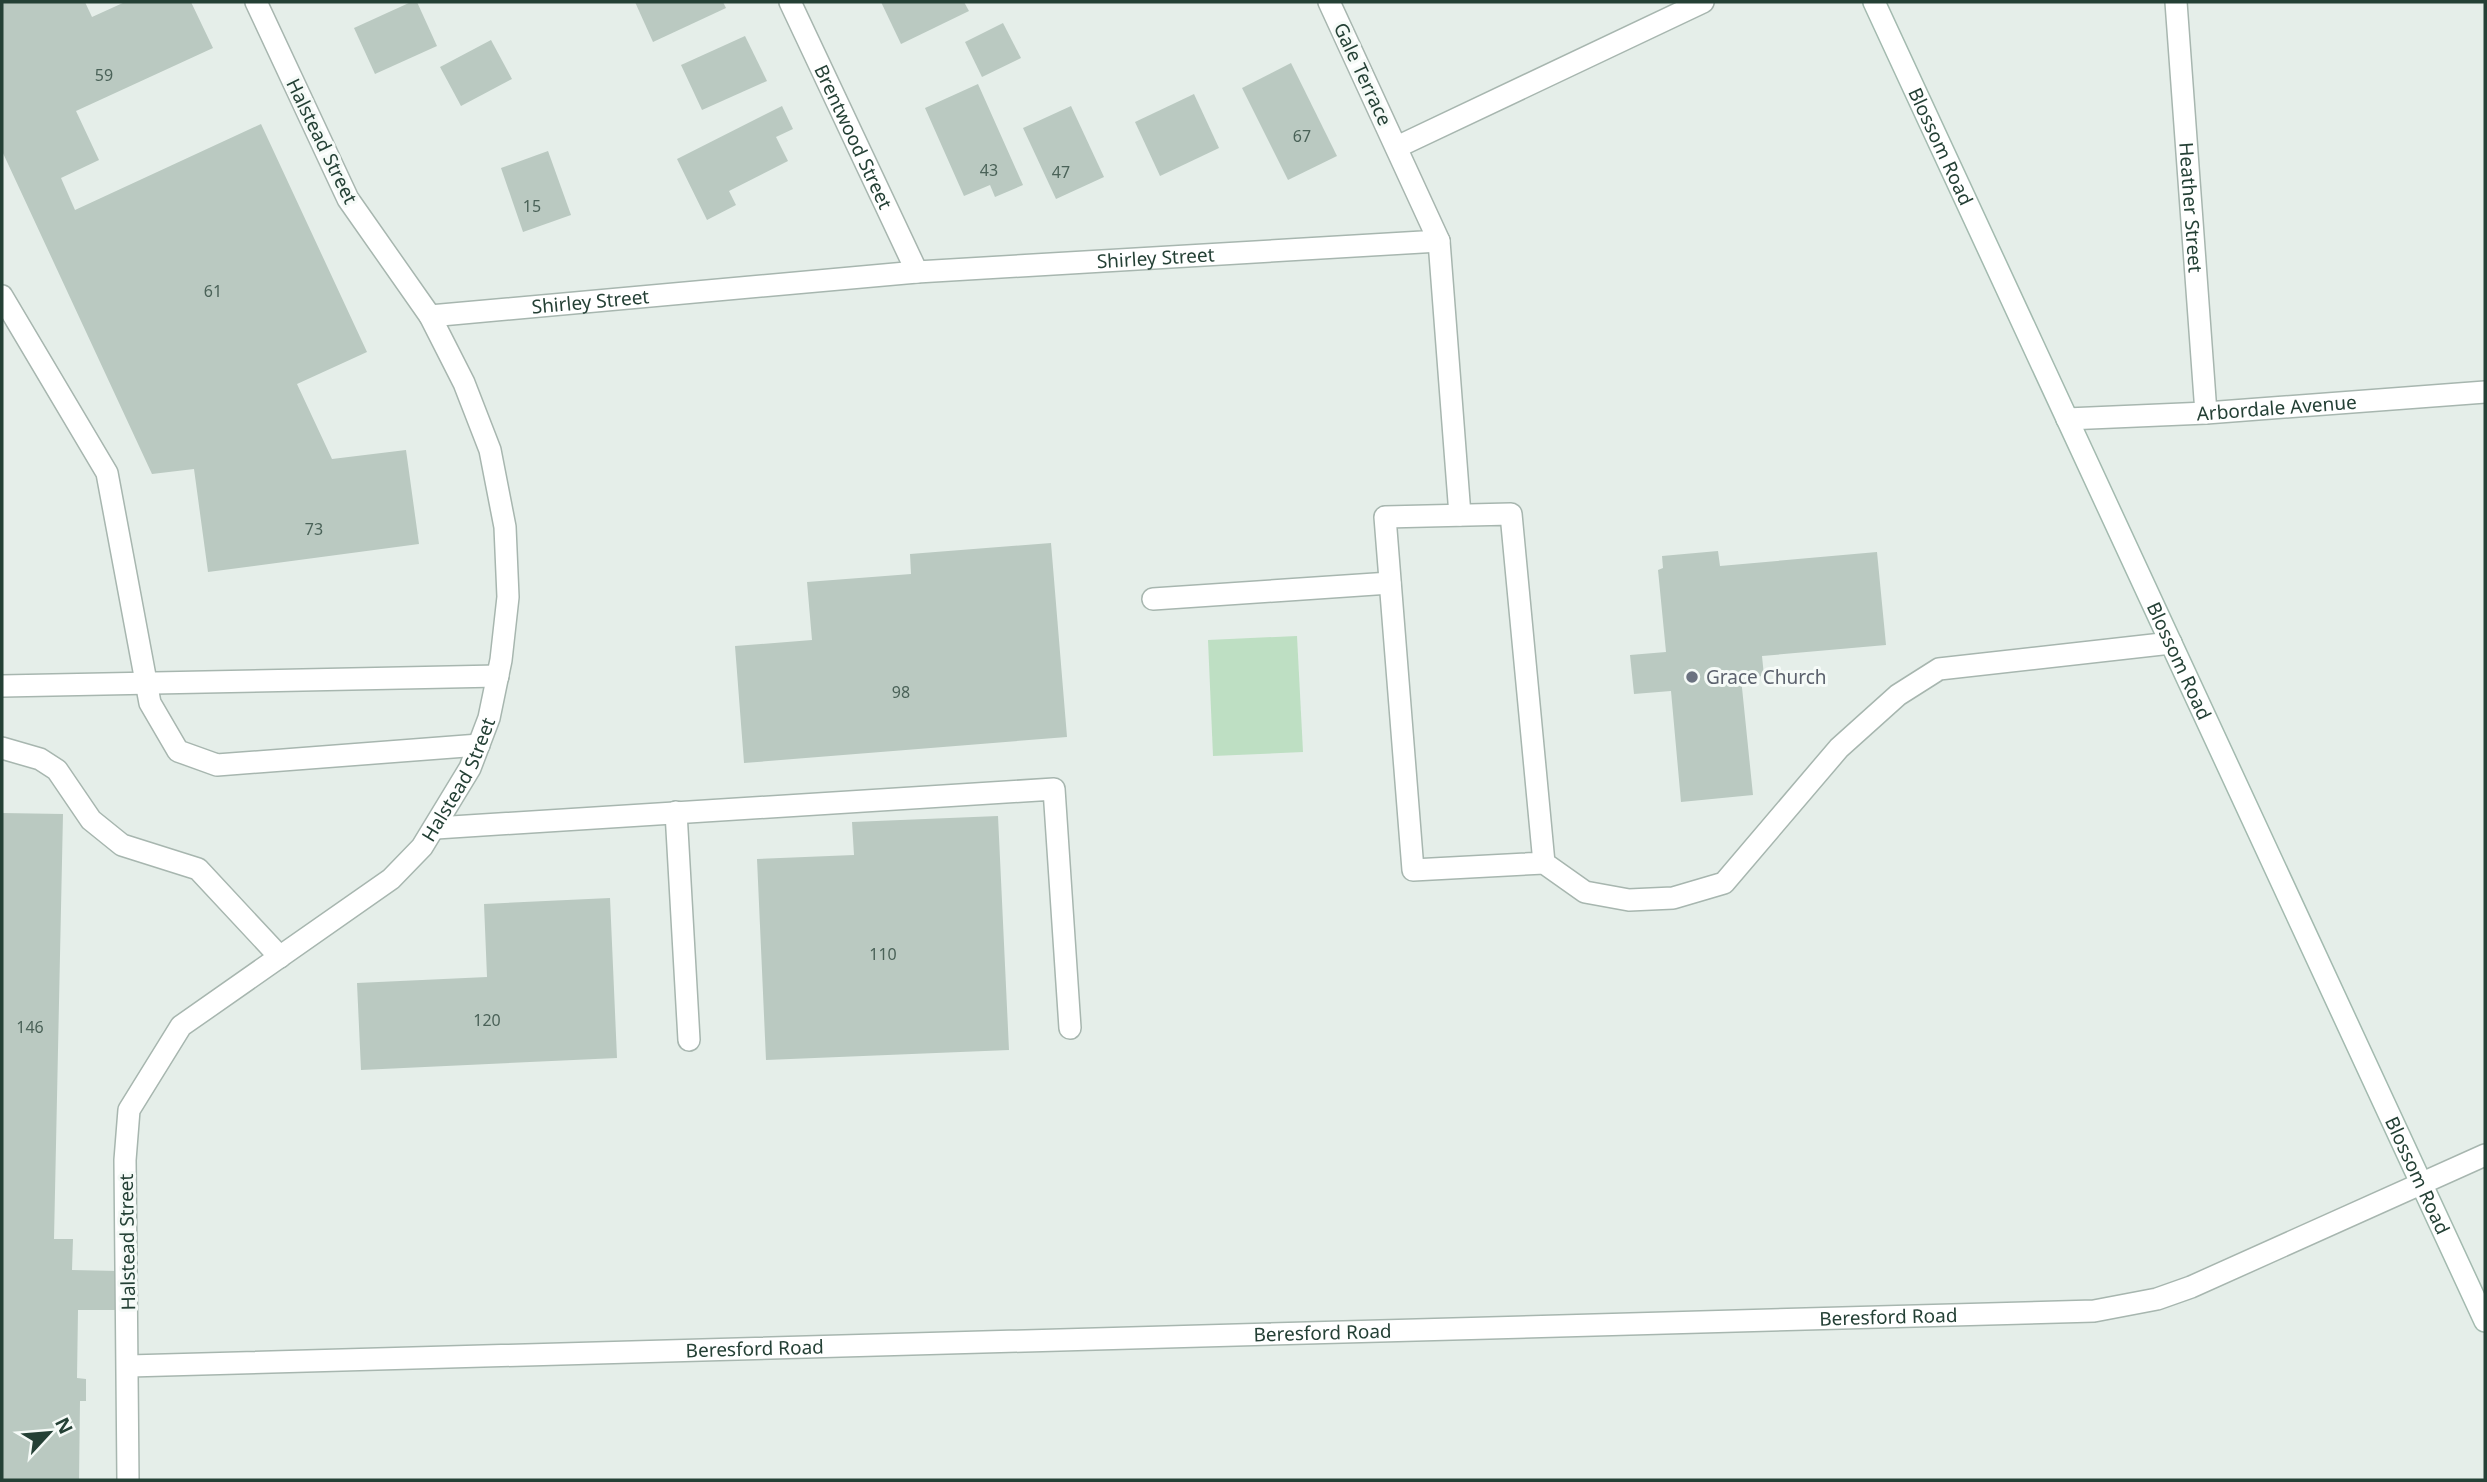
<svg xmlns="http://www.w3.org/2000/svg" width="2487" height="1482" viewBox="0 0 2487 1482" font-family="'Noto Sans',sans-serif">
<style>
.green{fill:#bedfc3}
.building{fill:#bac9c1}
.lines{fill:none;stroke-linecap:round;stroke-linejoin:round}
.lane-casing{stroke:#a7b6af;stroke-width:24}
.street-casing{stroke:#a7b6af;stroke-width:24}
.secondary-casing{stroke:#a3baaf;stroke-width:24}
.lane{stroke:#fff;stroke-width:21}
.street{stroke:#fff;stroke-width:21}
.secondary{stroke:#fff;stroke-width:21}
.worship-dot{fill:#6b7280;stroke:#f5faf7;stroke-width:2.5}
.labels{text-anchor:middle;dominant-baseline:central;stroke-width:6;stroke-linejoin:round;paint-order:stroke}
.number-label{font-size:16px;fill:#4a6258}
.street-label{font-size:19px;fill:#244035;stroke:#f5faf7}
.worship-label{font-size:19px;fill:#5b616d;stroke:#f5faf7;text-anchor:start}
</style>
<rect width="100%" height="100%" fill="#e5eee9"/>
<!-- green -->
<path class="green" d="M 1297,636 L 1303,752 L 1213,756 L 1208,640 Z"/>
<!-- building -->
<g class="building">
<path d="M 2,2 L 85,2 L 92,17 L 125,2 L 191,2 L 213,48 L 76,111 L 99,160 L 61,178 L 75,210 L 261,124 L 367,352 L 297,384 L 332,459 L 406,450 L 419,544 L 208,572 L 194,469 L 152,474 L 2,151 Z"/>
<path d="M 411,2 L 417,2 L 437,46 L 375,74 L 354,28 Z"/>
<path d="M 635,2 L 723,2 L 726,8 L 653,42 Z"/>
<path d="M 881,2 L 964,2 L 969,11 L 901,44 Z"/>
<path d="M 1003,23 L 1021,58 L 982,77 L 965,42 Z"/>
<path d="M 745,36 L 767,81 L 702,110 L 681,65 Z"/>
<path d="M 491,40 L 512,79 L 461,106 L 440,67 Z"/>
<path d="M 1291,63 L 1337,156 L 1288,180 L 1242,88 Z"/>
<path d="M 978,84 L 1023,185 L 995,197 L 990,185 L 964,196 L 925,108 Z"/>
<path d="M 1194,94 L 1219,148 L 1160,176 L 1135,122 Z"/>
<path d="M 782,106 L 793,129 L 776,137 L 788,161 L 729,191 L 736,205 L 707,220 L 677,159 Z"/>
<path d="M 1071,106 L 1104,177 L 1056,199 L 1023,128 Z"/>
<path d="M 548,151 L 571,215 L 523,232 L 501,168 Z"/>
<path d="M 1051,543 L 1067,737 L 744,763 L 735,646 L 812,640 L 807,582 L 911,574 L 910,554 Z"/>
<path d="M 1718,551 L 1720,566 L 1877,552 L 1886,645 L 1762,656 L 1764,676 L 1741,678 L 1753,795 L 1681,802 L 1671,691 L 1634,694 L 1630,655 L 1666,652 L 1658,570 L 1663,568 L 1662,556 Z"/>
<path d="M 2,813 L 63,814 L 54,1239 L 73,1239 L 72,1270 L 119,1271 L 118,1310 L 78,1310 L 77,1378 L 86,1379 L 86,1401 L 80,1401 L 79,1480 L 2,1480 Z"/>
<path d="M 998,816 L 1009,1050 L 766,1060 L 757,859 L 854,855 L 852,822 Z"/>
<path d="M 610,898 L 617,1058 L 361,1070 L 357,983 L 487,977 L 484,904 Z"/>
</g>
<g class="lines">
<defs>
<g id="lane">
<path d="M 1439,241 L 1460,515"/>
<path d="M 2,296 L 107,473 L 150,703 L 178,751 L 217,765 L 479,745"/>
<path d="M 1153,599 L 1390,583"/>
<path d="M 2,686 L 498,676"/>
<path d="M 2,748 L 40,759 L 57,770 L 91,820 L 122,845 L 198,869 L 280,957"/>
<path d="M 676,812 L 689,1040"/>
<path d="M 436,828 L 1054,789 L 1070,1028"/>
<path d="M 1544,863 L 1511,514 L 1385,517 L 1413,870 L 1544,863 L 1585,892 L 1629,900 L 1673,898 L 1724,883 L 1839,748 L 1898,695 L 1939,669 L 2171,643"/>
</g>
<g id="street">
<path id="s1" d="M 790,2 L 917,272"/>
<path id="s2" d="M 2176,2 L 2206,413"/>
<path d="M 1397,147 L 1703,2"/>
<path id="s3" d="M 430,316 L 917,272 L 1439,241 L 1329,2"/>
<path id="s4" d="M 2067,419 L 2206,413 L 2485,392"/>
<path id="s5" d="M 129,1366 L 2094,1311 L 2157,1299 L 2191,1287 L 2485,1155"/>
<path id="s6" d="M 128,1480 L 125,1160 L 129,1110 L 181,1026 L 391,879 L 422,847 L 470,768 L 489,718 L 501,660 L 508,597 L 505,527 L 490,450 L 464,383 L 430,316 L 348,199 L 256,2"/>
</g>
<g id="secondary">
<path id="s7" d="M 1874,2 L 2485,1321"/>
</g>
</defs>
<!-- lane casing -->
<use href="#lane" class="lane-casing"/>
<!-- street casing -->
<use href="#street" class="street-casing"/>
<!-- secondary casing -->
<use href="#secondary" class="secondary-casing"/>
<!-- lane -->
<use href="#lane" class="lane"/>
<!-- street -->
<use href="#street" class="street"/>
<!-- secondary -->
<use href="#secondary" class="secondary"/>
</g>
<!-- markers -->
<circle class="worship-dot" cx="1692" cy="677" r="7"/>
<g class="labels">
<!-- number labels -->
<g class="number-label">
<text x="104" y="75">59</text>
<text x="1302" y="136">67</text>
<text x="989" y="170">43</text>
<text x="1061" y="172">47</text>
<text x="532" y="206">15</text>
<text x="213" y="291">61</text>
<text x="314" y="529">73</text>
<text x="901" y="692">98</text>
<text x="883" y="954">110</text>
<text x="487" y="1020">120</text>
<text x="30" y="1027">146</text>
</g>
<!-- street labels -->
<g class="street-label">
<text transform="translate(1363 74) rotate(65)">Gale Terrace</text>
<text stroke="none"><textPath href="#s1" startOffset="149">Brentwood Street</textPath></text>
<text transform="translate(322 141) rotate(64)">Halstead Street</text>
<text stroke="none"><textPath href="#s7" startOffset="159">Blossom Road</textPath></text>
<text stroke="none"><textPath href="#s2" startOffset="206">Heather Street</textPath></text>
<text stroke="none"><textPath href="#s3" startOffset="728">Shirley Street</textPath></text>
<text stroke="none"><textPath href="#s3" startOffset="161">Shirley Street</textPath></text>
<text stroke="none"><textPath href="#s4" startOffset="210">Arbordale Avenue</textPath></text>
<text stroke="none"><textPath href="#s7" startOffset="726">Blossom Road</textPath></text>
<text stroke="none"><textPath href="#s6" startOffset="847">Halstead Street</textPath></text>
<text stroke="none"><textPath href="#s7" startOffset="1293">Blossom Road</textPath></text>
<text transform="translate(127 1242) rotate(-91)">Halstead Street</text>
<text stroke="none"><textPath href="#s5" startOffset="1760">Beresford Road</textPath></text>
<text stroke="none"><textPath href="#s5" startOffset="1194">Beresford Road</textPath></text>
<text stroke="none"><textPath href="#s5" startOffset="626">Beresford Road</textPath></text>
</g>
<!-- worship labels -->
<g class="worship-label">
<text x="1706" y="677">Grace Church</text>
</g>
</g>
<!-- border -->
<rect width="2487" height="1482" fill="none" stroke="#244035" stroke-width="7"/>
<!-- north arrow -->
<g transform="translate(49 1433) rotate(64)" stroke="#f5faf7" stroke-width="5" paint-order="stroke">
<path d="M0-5L12 26L0 18L-12 26Z" fill="#244035"/>
<text y="-10" font-size="19" font-weight="bold" text-anchor="middle" fill="#244035">N</text>
</g>
</svg>
